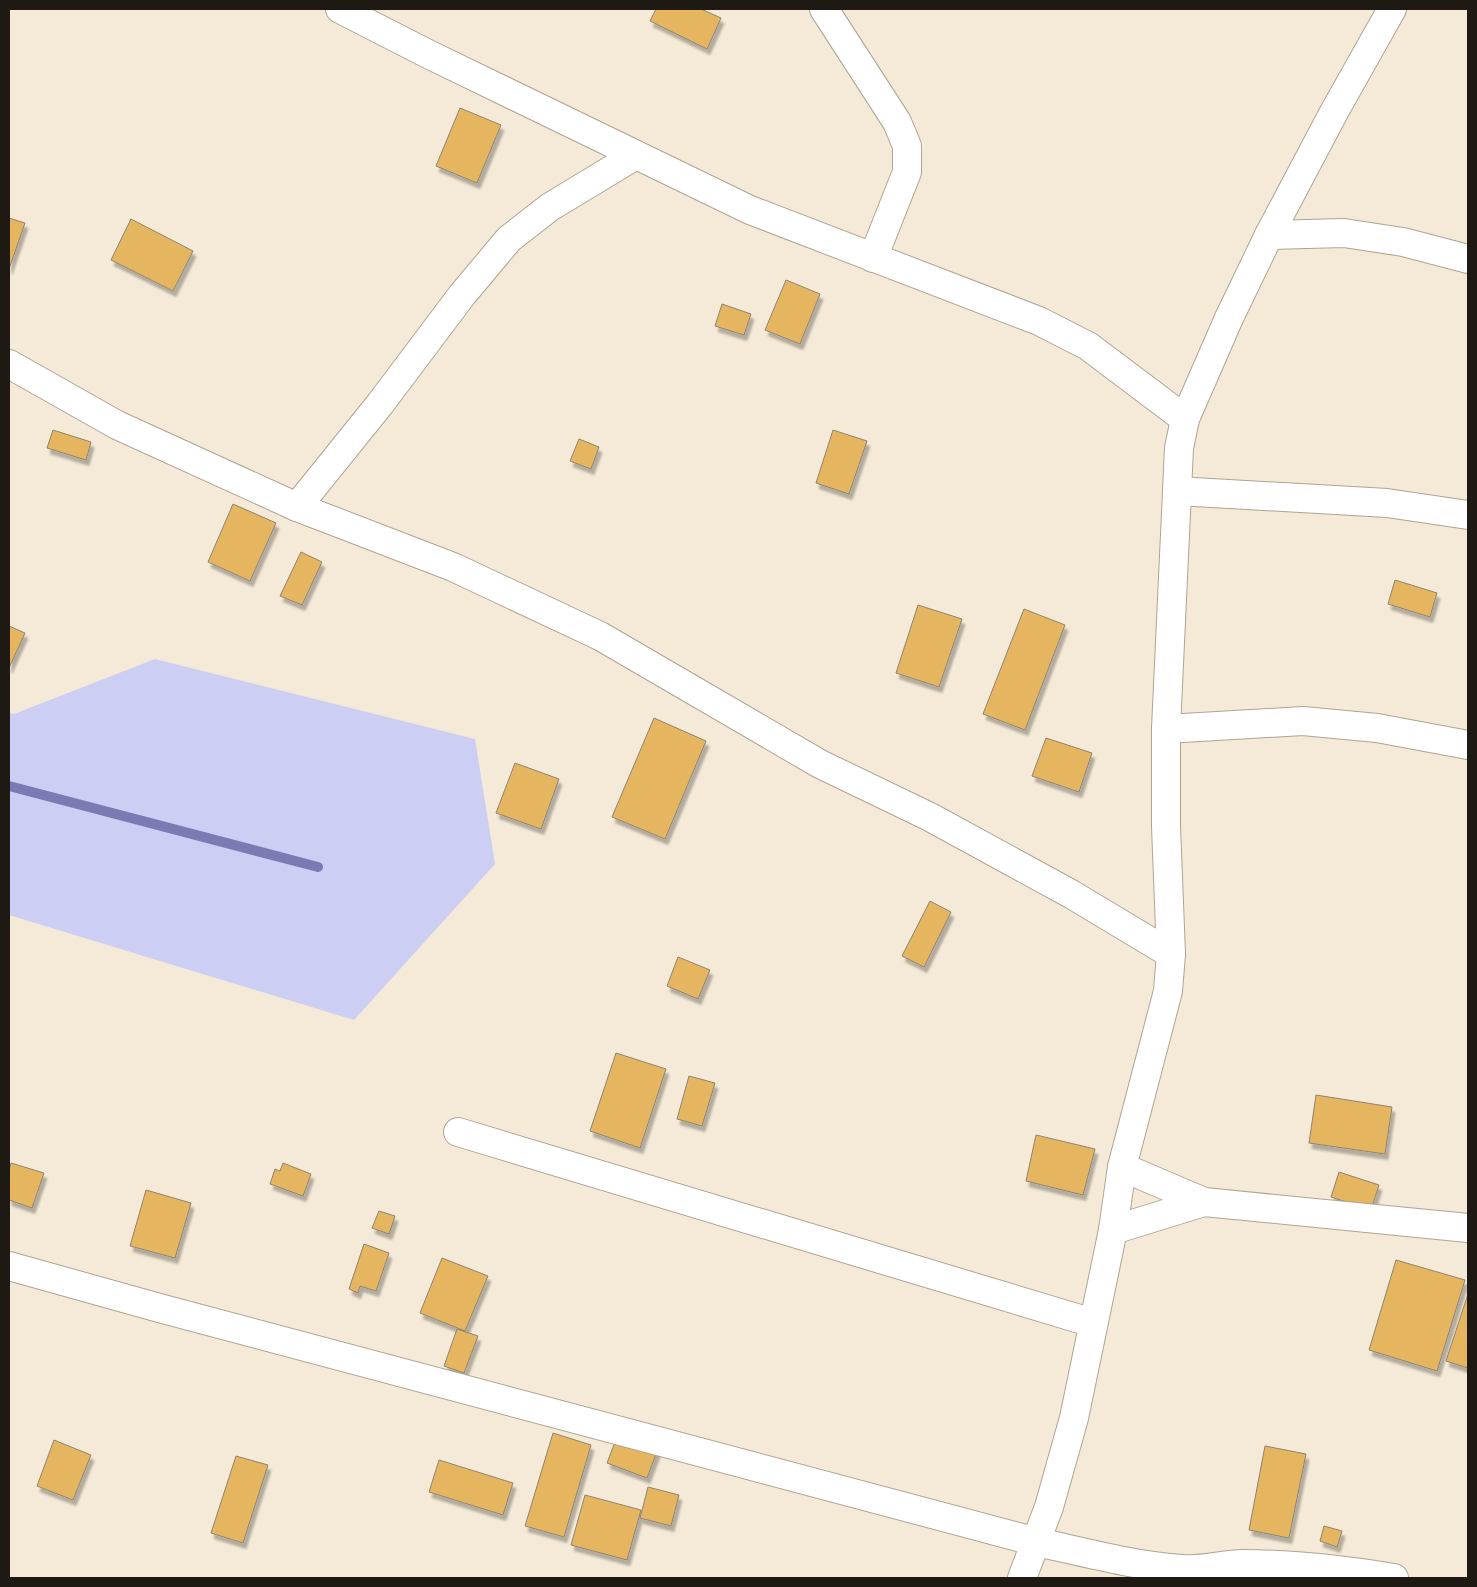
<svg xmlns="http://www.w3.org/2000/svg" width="1477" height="1587" viewBox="0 0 1477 1587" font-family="Roboto,sans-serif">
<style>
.green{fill:#cdcef4}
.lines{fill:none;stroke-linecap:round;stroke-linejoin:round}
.stream{stroke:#7c7ab3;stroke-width:10}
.building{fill:#e5b65e;stroke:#8d8373;filter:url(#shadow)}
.minor-casing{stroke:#aea493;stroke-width:30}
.minor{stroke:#fff;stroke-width:28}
</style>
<defs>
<filter id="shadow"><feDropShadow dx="3" dy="5.5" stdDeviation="1" flood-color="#0004"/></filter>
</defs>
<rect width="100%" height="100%" fill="#f4ead7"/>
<!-- green -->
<path class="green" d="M 155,659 L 475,739 L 495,864 L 354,1020 L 9,915 L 9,713 L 14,714 Z"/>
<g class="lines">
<!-- stream -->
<path class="stream" d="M 9,786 L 318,867"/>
</g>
<!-- building -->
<g class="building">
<path d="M 656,9 L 701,9 L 721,18 L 707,49 L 650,21 Z"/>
<path d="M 460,108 L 501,125 L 477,183 L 436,166 Z"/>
<path d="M 9,218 L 25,223 L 9,269 Z"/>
<path d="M 131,219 L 193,251 L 173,291 L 111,260 Z"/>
<path d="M 786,280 L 820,294 L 800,344 L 765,330 Z"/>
<path d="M 722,304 L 751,314 L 744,335 L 715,326 Z"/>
<path d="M 53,430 L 91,442 L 86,460 L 47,448 Z"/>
<path d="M 833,430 L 867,441 L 849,494 L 816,483 Z"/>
<path d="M 579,439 L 599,447 L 591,469 L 570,461 Z"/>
<path d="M 233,504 L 276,523 L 250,581 L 208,562 Z"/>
<path d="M 301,552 L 322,562 L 302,605 L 280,596 Z"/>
<path d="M 1395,580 L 1437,593 L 1430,617 L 1388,604 Z"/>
<path d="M 918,605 L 962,619 L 939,687 L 896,673 Z"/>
<path d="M 1024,609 L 1065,625 L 1025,730 L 983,714 Z"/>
<path d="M 9,626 L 25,633 L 9,668 Z"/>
<path d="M 654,718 L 706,741 L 665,839 L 612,817 Z"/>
<path d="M 1046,738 L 1092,753 L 1079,792 L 1032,776 Z"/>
<path d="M 515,763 L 559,779 L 541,829 L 496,813 Z"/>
<path d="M 930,901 L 951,912 L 924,967 L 902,956 Z"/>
<path d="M 678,957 L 710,970 L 698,999 L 667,986 Z"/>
<path d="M 616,1053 L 666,1069 L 640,1148 L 590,1131 Z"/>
<path d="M 689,1076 L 715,1083 L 702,1126 L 677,1119 Z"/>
<path d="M 1316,1095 L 1392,1107 L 1385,1154 L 1309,1143 Z"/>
<path d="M 1036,1135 L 1095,1149 L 1083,1195 L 1026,1181 Z"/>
<path d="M 11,1163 L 44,1173 L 32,1208 L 9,1200 L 9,1171 Z"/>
<path d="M 283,1163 L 311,1174 L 303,1196 L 270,1184 L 275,1169 L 280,1171 Z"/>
<path d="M 1339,1172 L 1379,1185 L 1371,1210 L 1331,1197 Z"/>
<path d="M 146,1190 L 191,1203 L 175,1258 L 130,1246 Z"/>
<path d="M 379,1211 L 395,1216 L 389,1234 L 372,1228 Z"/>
<path d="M 364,1244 L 389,1253 L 376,1291 L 360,1286 L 358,1293 L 349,1289 Z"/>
<path d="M 442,1258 L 488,1276 L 465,1331 L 420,1313 Z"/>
<path d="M 1396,1260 L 1465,1280 L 1437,1371 L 1369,1350 Z"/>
<path d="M 1468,1294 L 1468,1368 L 1446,1361 Z"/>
<path d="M 457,1329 L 478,1336 L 464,1373 L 444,1366 Z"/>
<path d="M 553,1433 L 591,1445 L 564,1537 L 525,1526 Z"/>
<path d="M 618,1434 L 658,1449 L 647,1478 L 607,1463 Z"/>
<path d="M 54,1440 L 91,1455 L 73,1500 L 37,1486 Z"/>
<path d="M 1265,1446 L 1306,1454 L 1289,1538 L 1249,1530 Z"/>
<path d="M 236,1456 L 268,1465 L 243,1543 L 211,1533 Z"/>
<path d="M 439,1460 L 513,1483 L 503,1515 L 429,1492 Z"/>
<path d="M 648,1487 L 679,1495 L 671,1526 L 640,1518 Z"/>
<path d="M 585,1495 L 641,1510 L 627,1560 L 571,1545 Z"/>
<path d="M 1324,1526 L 1342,1531 L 1337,1547 L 1320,1541 Z"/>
</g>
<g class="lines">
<defs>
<g id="minor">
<path d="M 340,9 L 428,54 L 750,210 L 1039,321 L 1088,346 L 1185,419"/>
<path d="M 824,9 L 897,122 L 907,146 L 907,172 L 873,258"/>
<path d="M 1269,235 L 1344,233 L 1403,242 L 1468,259"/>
<path d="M 9,364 L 117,425 L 297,507 L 453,567 L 600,636 L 820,764 L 930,817 L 1071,894 L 1171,954"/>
<path d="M 1177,491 L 1387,503 L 1468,515"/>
<path d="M 297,507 L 380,404 L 462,295 L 509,239 L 550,207 L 636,155"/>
<path d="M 1166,729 L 1303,721 L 1377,728 L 1468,745"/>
<path d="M 458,1132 L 1093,1323"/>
<path d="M 1122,1167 L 1204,1202 L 1468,1228"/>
<path d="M 1113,1230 L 1204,1202"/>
<path d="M 9,1266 L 163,1309 L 1037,1542 C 1083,1552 1135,1566 1182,1569 C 1204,1571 1223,1564 1243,1564 C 1292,1564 1345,1570 1394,1578"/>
<path d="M 1022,1578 L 1049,1507 L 1074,1418 L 1113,1230 L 1122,1167 L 1168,991 L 1171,954 L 1166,826 L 1166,729 L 1179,448 L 1185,419 L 1229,318 L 1269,235 L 1334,112 L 1392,9"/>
</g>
</defs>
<!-- minor casing -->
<use href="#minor" class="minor-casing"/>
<!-- minor -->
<use href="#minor" class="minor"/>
</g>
<!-- border -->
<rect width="1477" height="1587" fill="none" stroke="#1e1a13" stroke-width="20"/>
</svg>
